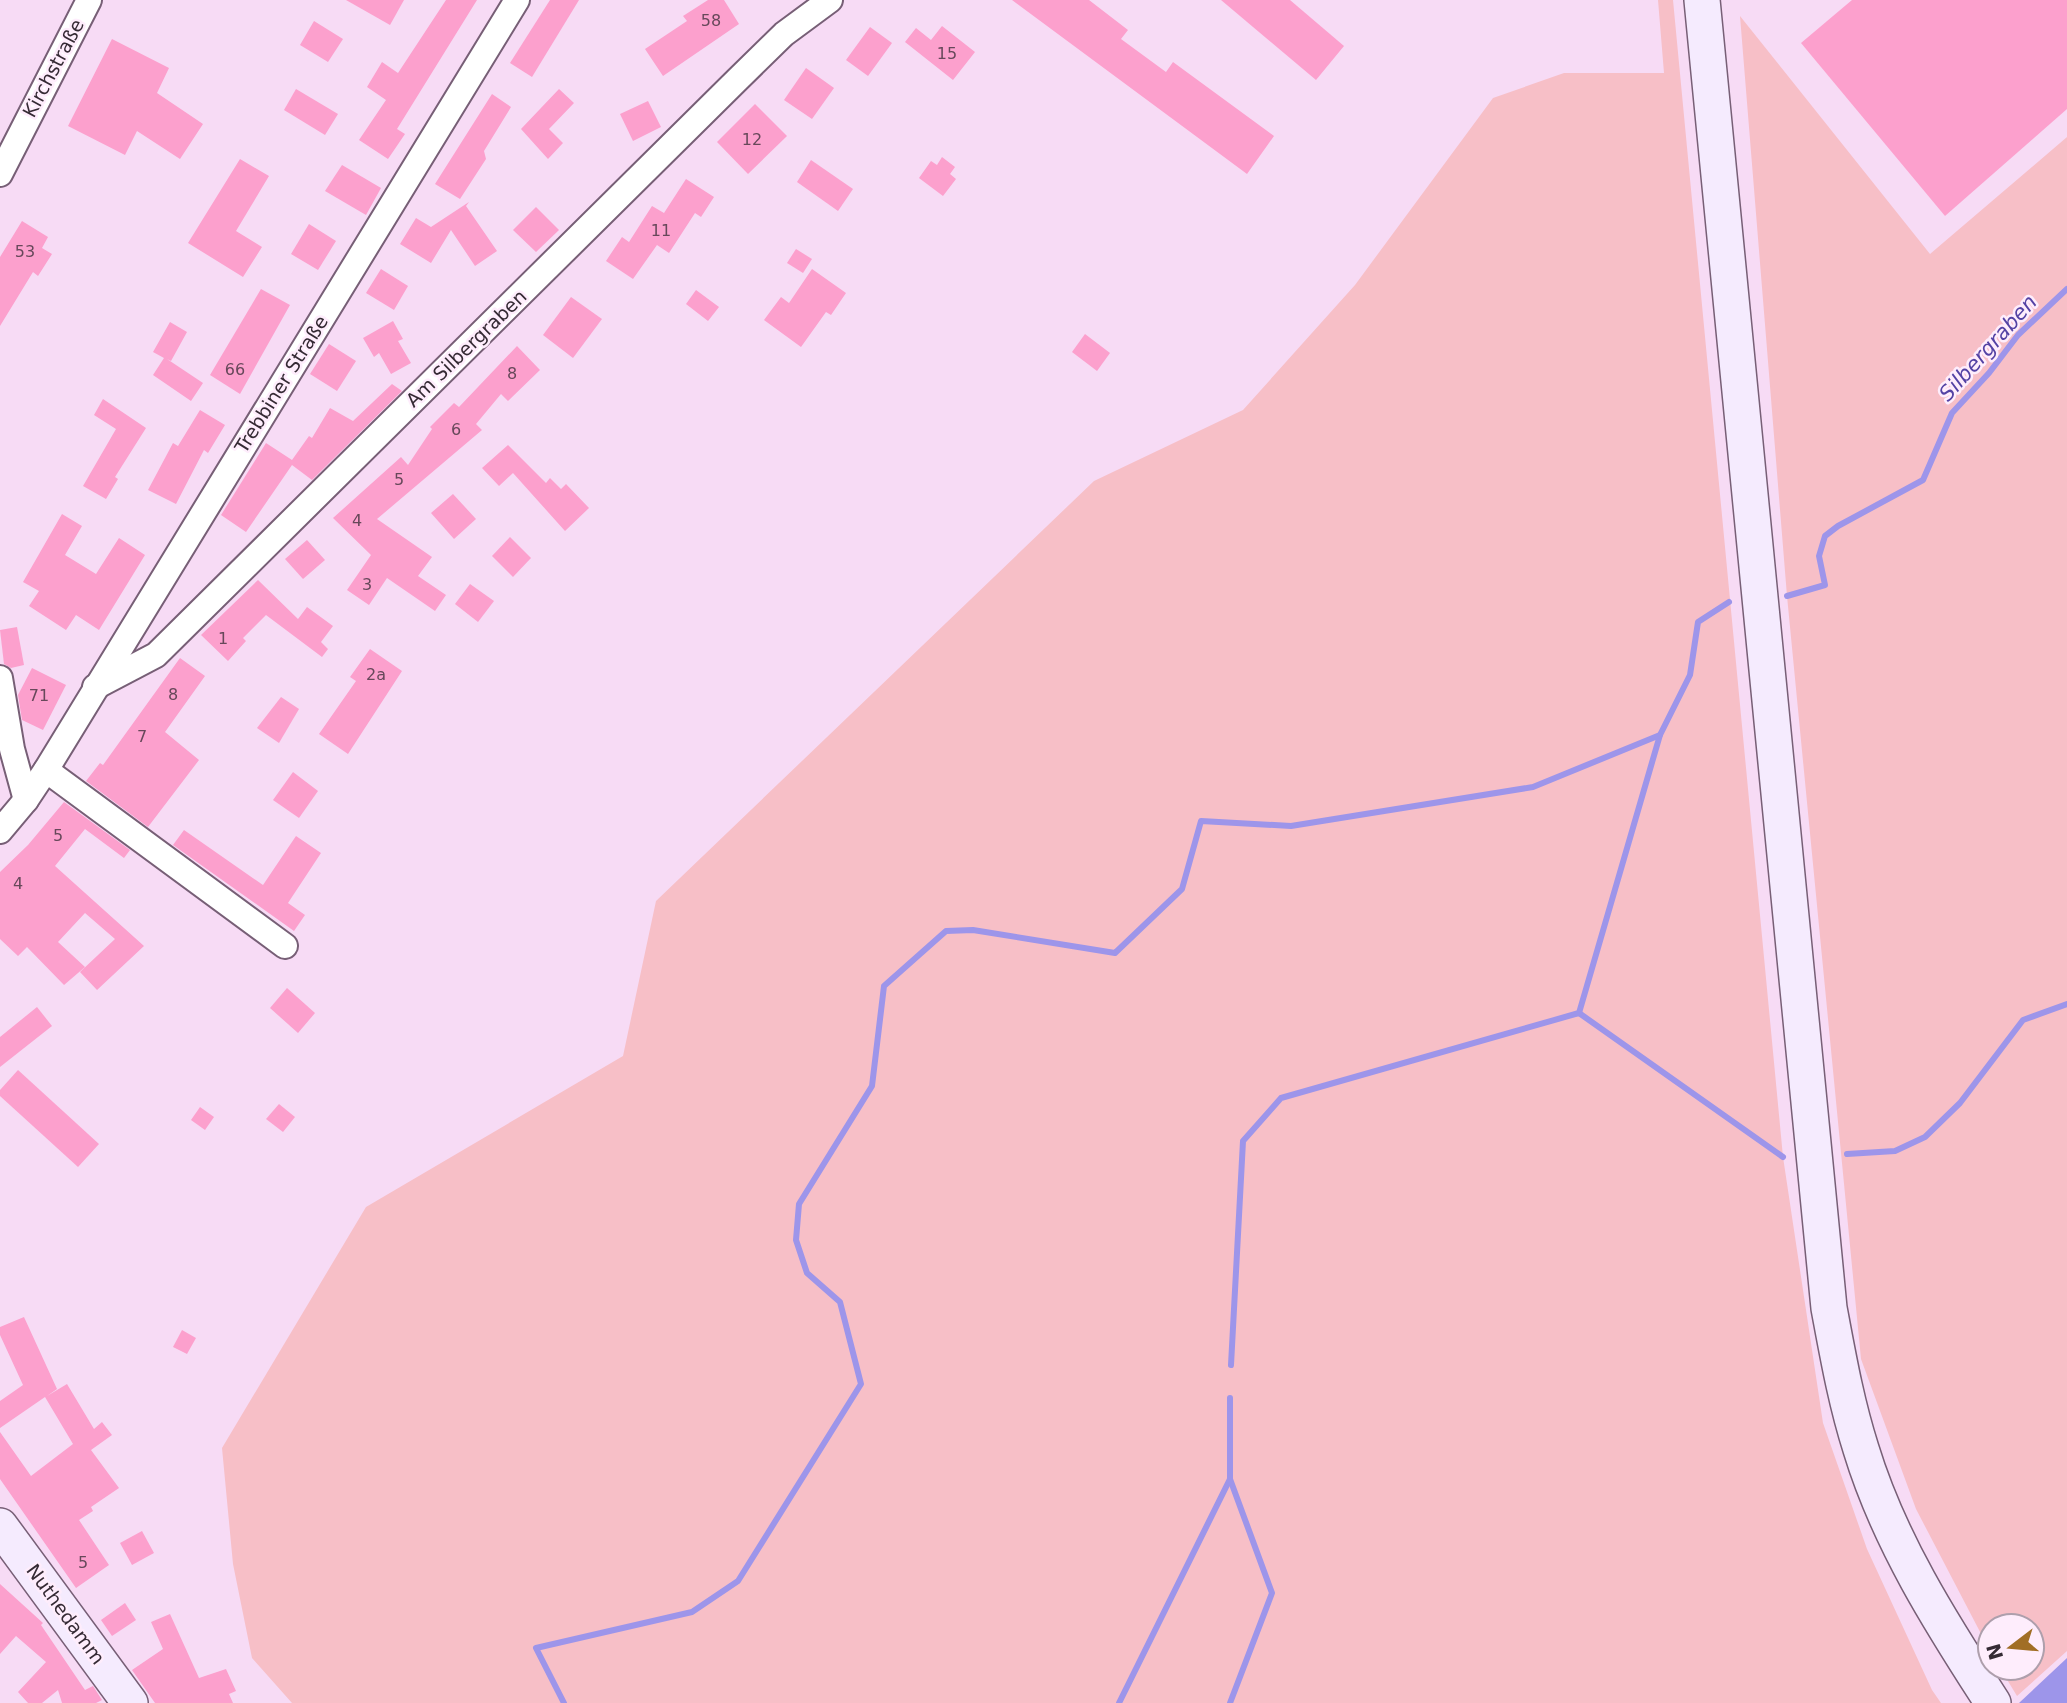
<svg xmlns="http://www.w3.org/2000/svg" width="2067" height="1703" viewBox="0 0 2067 1703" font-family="'DejaVu Sans',sans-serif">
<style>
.green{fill:#f7bfc7}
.water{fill:#9d95ea}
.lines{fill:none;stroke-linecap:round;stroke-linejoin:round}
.stream{stroke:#9d95ea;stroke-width:6}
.building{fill:#fca0cd}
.street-casing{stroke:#775f76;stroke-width:28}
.secondary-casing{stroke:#775f76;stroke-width:38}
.street{stroke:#fff;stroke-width:24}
.secondary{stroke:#f5ebfe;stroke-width:35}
.labels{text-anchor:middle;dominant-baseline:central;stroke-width:5;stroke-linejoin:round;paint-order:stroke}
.number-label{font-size:16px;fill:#67485a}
.street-label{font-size:19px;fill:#352a34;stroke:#feedfc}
.water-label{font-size:21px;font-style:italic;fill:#5442a4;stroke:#feedfc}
</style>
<rect width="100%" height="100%" fill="#f7dbf5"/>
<!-- green -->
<g class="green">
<path d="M 1658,0 L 1673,0 L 1783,1157 L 1823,1423 L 1867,1549 L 1932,1690 L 1941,1703 L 292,1703 L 252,1658 L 233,1564 L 222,1448 L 366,1207 L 623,1056 L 656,901 L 1094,481 L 1243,410 L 1355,285 L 1493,98 L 1564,73 L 1664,73 Z"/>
<path d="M 1740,16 L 1930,254 L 2067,137 L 2067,1651 L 2017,1696 L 2000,1668 L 2032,1668 L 2032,1626 L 1990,1626 L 1990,1651 L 1916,1509 L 1861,1359 L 1787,596 Z"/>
</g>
<!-- water -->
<path class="water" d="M 2067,1658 L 2067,1703 L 2019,1703 Z"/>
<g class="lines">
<!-- stream -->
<g class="stream">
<path d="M 1787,596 L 1825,585 L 1819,556 L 1825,536 L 1838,526 L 1923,480 L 1952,413 L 1989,373 L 2018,335 L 2067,289"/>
<path d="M 1579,1013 L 1783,1157"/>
<path d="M 1847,1154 L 1895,1151 L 1925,1137 L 1960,1103 L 2023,1020 L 2067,1004"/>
<path d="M 1231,1365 L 1243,1141 L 1281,1098 L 1579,1013 L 1660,735"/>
<path d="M 1230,1479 L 1272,1593 L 1230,1703"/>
<path d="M 564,1703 L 536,1648 L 692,1612 L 738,1581 L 861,1384 L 840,1302 L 807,1273 L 796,1240 L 799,1204 L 872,1086 L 884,986 L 946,931 L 973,930 L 1115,953 L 1182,889 L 1201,821 L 1291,826 L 1533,787 L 1660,735 L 1690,675 L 1698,622 L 1729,602"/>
<path d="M 1119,1703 L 1230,1479 L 1230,1398"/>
</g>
</g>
<!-- building -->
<g class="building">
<path d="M 346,0 L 404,0 L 390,25 Z"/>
<path d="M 446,0 L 477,0 L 397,129 L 405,134 L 388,159 L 359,140 L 386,100 L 367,87 L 382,62 L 398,73 Z"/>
<path d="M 550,0 L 579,0 L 532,77 L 510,63 Z"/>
<path d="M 708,0 L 724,0 L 739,24 L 663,76 L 645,49 L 687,21 L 683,16 Z"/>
<path d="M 1012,0 L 1089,0 L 1128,30 L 1121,39 L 1166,72 L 1173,62 L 1274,136 L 1247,174 Z"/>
<path d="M 1221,0 L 1290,0 L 1344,46 L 1316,80 Z"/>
<path d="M 1852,0 L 2067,0 L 2067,109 L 1945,216 L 1801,43 Z"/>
<path d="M 314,21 L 343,39 L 328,62 L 300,45 Z"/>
<path d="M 942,26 L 975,52 L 953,80 L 905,42 L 916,28 L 931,40 Z"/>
<path d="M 870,27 L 892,43 L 868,76 L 846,60 Z"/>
<path d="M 112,39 L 169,68 L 157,93 L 203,124 L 180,159 L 137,131 L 125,155 L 68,126 Z"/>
<path d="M 806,68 L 834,88 L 812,119 L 784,100 Z"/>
<path d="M 296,89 L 338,114 L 325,135 L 284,110 Z"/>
<path d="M 559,89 L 574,103 L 549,129 L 563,143 L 548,159 L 521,129 Z"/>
<path d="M 492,94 L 511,107 L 484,151 L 486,159 L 460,199 L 435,184 Z"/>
<path d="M 648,101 L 661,127 L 633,141 L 620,114 Z"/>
<path d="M 755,104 L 787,136 L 748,174 L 717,142 Z"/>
<path d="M 942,157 L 955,167 L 950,174 L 956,179 L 943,196 L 919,178 L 931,161 L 937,165 Z"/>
<path d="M 240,159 L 269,176 L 236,231 L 262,247 L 243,277 L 188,243 Z"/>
<path d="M 811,160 L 853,189 L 838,211 L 797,182 Z"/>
<path d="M 342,165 L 381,188 L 366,215 L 325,191 Z"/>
<path d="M 686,179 L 714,197 L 701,217 L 695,213 L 669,253 L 657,245 L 633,279 L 606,261 L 622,237 L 629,242 L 652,206 L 664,213 Z"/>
<path d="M 469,202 L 466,206 L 497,251 L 475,266 L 451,230 L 431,263 L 400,244 L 416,218 L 431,227 Z"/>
<path d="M 536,207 L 559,230 L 536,252 L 513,230 Z"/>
<path d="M 22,221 L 48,237 L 42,248 L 52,254 L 38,276 L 33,272 L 0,326 L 0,257 Z"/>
<path d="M 309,224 L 336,241 L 318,270 L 291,254 Z"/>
<path d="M 796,249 L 812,259 L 803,273 L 787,263 Z"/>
<path d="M 381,269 L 408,286 L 394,310 L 366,293 Z"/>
<path d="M 812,269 L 846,293 L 831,315 L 826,312 L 801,347 L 764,320 L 781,297 L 789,303 Z"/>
<path d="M 261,289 L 290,305 L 240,394 L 210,375 Z"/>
<path d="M 696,290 L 719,307 L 708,321 L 686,304 Z"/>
<path d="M 571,297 L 602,319 L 573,358 L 543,335 Z"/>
<path d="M 393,321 L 403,339 L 398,341 L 411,363 L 391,374 L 379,353 L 374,357 L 363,338 Z"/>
<path d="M 170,322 L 187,332 L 171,361 L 167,359 L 203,383 L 191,401 L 153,375 L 164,358 L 153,352 Z"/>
<path d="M 1085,334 L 1110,353 L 1097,371 L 1072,352 Z"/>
<path d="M 329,344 L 356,361 L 337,391 L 310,374 Z"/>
<path d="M 517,346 L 540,370 L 508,401 L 501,394 L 476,424 L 482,430 L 377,519 L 432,557 L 418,576 L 446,595 L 435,611 L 387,578 L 369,605 L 347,590 L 371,555 L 333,518 L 401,457 L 408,465 L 432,429 L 430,427 L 454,403 L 459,407 Z"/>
<path d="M 392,384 L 402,391 L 312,480 L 292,465 L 246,532 L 221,515 L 266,443 L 292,460 L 309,436 L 312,438 L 330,408 L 353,421 Z"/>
<path d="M 103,399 L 146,428 L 115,477 L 118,479 L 106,499 L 83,486 L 116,429 L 94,415 Z"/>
<path d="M 200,410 L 225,425 L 208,453 L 204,450 L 176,504 L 148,490 L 173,443 L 178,446 Z"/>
<path d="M 508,445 L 546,483 L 550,478 L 561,489 L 566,484 L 589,508 L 565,531 L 513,473 L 499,486 L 482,468 Z"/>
<path d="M 453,494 L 476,519 L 454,539 L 431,513 Z"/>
<path d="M 62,514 L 82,526 L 65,555 L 96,574 L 119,538 L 145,555 L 99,630 L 76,615 L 66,630 L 29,606 L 39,591 L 23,582 Z"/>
<path d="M 510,537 L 531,558 L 513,577 L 492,556 Z"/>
<path d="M 307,540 L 325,560 L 303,579 L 285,559 Z"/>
<path d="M 258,580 L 298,619 L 307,607 L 333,626 L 321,642 L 328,649 L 322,657 L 266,615 L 243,638 L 246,641 L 228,661 L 201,635 Z"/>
<path d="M 470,584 L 494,601 L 478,622 L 455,604 Z"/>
<path d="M 17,627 L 24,665 L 11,668 L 4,664 L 0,630 Z"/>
<path d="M 370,649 L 402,671 L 348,754 L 319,734 L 356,681 L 350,677 Z"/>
<path d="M 180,658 L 205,676 L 165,732 L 199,760 L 148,827 L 86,781 L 100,763 L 103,765 Z"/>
<path d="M 32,668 L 66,685 L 43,730 L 22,720 L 18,695 Z"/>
<path d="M 281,697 L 299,709 L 279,743 L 257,728 Z"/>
<path d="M 293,772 L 318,791 L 299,818 L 273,800 Z"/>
<path d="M 64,802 L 130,850 L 124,858 L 85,829 L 55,866 L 144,946 L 97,990 L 80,972 L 115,939 L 85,913 L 58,942 L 85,967 L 64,985 L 27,947 L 18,956 L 0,939 L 0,872 L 28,845 Z"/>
<path d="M 184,830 L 263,885 L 296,836 L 321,853 L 288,903 L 305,915 L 294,931 L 173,845 Z"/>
<path d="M 287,988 L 315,1013 L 298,1033 L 270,1008 Z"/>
<path d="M 37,1007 L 52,1026 L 0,1067 L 0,1037 Z"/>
<path d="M 18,1070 L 99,1144 L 78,1167 L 0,1096 L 0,1090 Z"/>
<path d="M 279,1104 L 295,1117 L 283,1132 L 266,1119 Z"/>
<path d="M 200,1107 L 214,1117 L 205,1130 L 191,1120 Z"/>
<path d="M 24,1317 L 57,1389 L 47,1396 L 67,1384 L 94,1429 L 102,1422 L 112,1435 L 91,1450 L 119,1488 L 91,1507 L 93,1511 L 79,1520 L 109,1565 L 76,1588 L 0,1479 L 0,1432 L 31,1476 L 73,1444 L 45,1397 L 0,1428 L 0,1401 L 23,1385 L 0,1335 L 0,1327 Z"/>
<path d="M 182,1330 L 196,1338 L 187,1354 L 173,1347 Z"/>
<path d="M 142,1531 L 154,1553 L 132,1565 L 120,1543 Z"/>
<path d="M 0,1584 L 43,1623 L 41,1625 L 85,1690 L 93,1686 L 102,1700 L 96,1703 L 62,1703 L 58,1690 L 42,1703 L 28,1703 L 18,1692 L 46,1662 L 16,1636 L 0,1654 Z"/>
<path d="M 125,1603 L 136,1620 L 112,1636 L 101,1620 Z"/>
<path d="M 170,1614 L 199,1678 L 226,1669 L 236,1691 L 229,1694 L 233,1703 L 155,1703 L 132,1670 L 163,1649 L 151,1622 Z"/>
</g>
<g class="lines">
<defs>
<g id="street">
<path d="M 0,174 L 89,0"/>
<path d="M 0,678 L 12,749 L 26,800"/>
<path d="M 95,687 L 156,655 L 737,80 L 784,34 L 830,0"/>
<path d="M 46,770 L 285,946"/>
<path d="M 0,831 L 26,800 L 46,770 L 517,0"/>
</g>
<g id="secondary">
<path d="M 1702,0 L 1829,1308 C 1838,1356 1846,1402 1861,1449 C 1889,1541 1941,1623 1993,1703"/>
<path d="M 0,1526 L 130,1703"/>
</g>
</defs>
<!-- street casing -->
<use href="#street" class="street-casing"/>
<!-- secondary casing -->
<use href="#secondary" class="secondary-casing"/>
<!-- street -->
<use href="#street" class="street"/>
<!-- secondary -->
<use href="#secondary" class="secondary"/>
</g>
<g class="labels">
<!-- number labels -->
<g class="number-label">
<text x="711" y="20">58</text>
<text x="947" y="53">15</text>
<text x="752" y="139">12</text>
<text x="661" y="230">11</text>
<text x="25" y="251">53</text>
<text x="235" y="369">66</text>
<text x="512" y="373">8</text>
<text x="456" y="429">6</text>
<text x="399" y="479">5</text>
<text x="357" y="520">4</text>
<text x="367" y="584">3</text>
<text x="223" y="638">1</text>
<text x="376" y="674">2a</text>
<text x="173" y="694">8</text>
<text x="39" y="695">71</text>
<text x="142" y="736">7</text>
<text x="58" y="835">5</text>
<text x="18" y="883">4</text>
<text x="83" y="1562">5</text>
</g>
<!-- street labels -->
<g class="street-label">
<text transform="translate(53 68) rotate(-62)">Kirchstraße</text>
<text transform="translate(466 348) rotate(-44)">Am Silbergraben</text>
<text transform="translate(281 384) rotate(-58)">Trebbiner Straße</text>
<text transform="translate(66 1614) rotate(54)">Nuthedamm</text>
</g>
<!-- water labels -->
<g class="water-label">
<text transform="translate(1988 348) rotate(-48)">Silbergraben</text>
</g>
</g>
<!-- north arrow -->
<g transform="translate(2011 1647) rotate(254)"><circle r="33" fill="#feedfc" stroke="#ae9fac" stroke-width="2"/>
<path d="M0-5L12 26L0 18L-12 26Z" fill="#a16e25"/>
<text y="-10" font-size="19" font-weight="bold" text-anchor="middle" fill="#352a34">N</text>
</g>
</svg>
